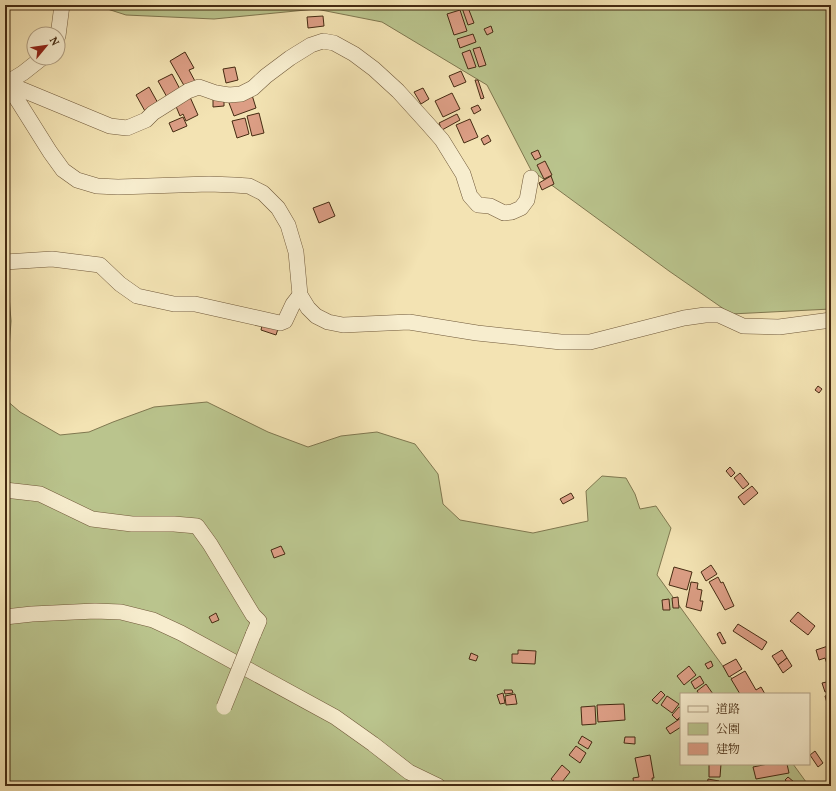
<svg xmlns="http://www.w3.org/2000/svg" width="836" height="791" viewBox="0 0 836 791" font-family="Vollkorn,'Noto Serif JP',serif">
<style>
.green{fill:#bac48d;stroke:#807850}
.building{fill:#dc9e85;stroke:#452b12}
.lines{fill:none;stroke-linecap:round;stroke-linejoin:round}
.minor-casing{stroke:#70593a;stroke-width:16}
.minor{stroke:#f7edce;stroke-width:15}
.minor-bridge-casing{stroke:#70593a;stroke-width:16;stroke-linecap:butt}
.minor-bridge{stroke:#f7edce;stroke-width:15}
</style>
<rect width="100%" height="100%" fill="#f3e3b3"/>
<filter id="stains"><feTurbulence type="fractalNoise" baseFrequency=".005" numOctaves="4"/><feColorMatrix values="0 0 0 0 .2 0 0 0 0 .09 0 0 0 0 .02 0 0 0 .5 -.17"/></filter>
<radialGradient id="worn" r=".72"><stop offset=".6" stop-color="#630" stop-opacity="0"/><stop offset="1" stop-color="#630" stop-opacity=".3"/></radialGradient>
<!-- green -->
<g class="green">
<path d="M 95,5 L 831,5 L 831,309 L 731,314 L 669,271 L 531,170 L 487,85 L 382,22 L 316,9 L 214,19 L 126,15 Z"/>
<path d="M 5,291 L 9,295 L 11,321 L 9,350 L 5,353 Z"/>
<path d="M 5,399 L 20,412 L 60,435 L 89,432 L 113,422 L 154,407 L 207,402 L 268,432 L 308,447 L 341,436 L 377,432 L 415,444 L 438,474 L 443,504 L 460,520 L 533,533 L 588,521 L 586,491 L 602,476 L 626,478 L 635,494 L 640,509 L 656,506 L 671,528 L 657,575 L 743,694 L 681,694 L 681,764 L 793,764 L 809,786 L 5,786 Z"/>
</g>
<!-- building -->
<g class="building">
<path d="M 461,5 L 467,5 L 474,23 L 468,25 Z"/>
<path d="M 460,10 L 467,31 L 454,35 L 447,14 Z"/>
<path d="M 323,16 L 324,26 L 308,28 L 307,17 Z"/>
<path d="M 491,26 L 493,32 L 487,35 L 484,29 Z"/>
<path d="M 473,34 L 476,42 L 460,48 L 457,39 Z"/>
<path d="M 480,47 L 486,65 L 479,67 L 473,49 Z"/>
<path d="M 470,50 L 476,67 L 468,69 L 462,53 Z"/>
<path d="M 185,52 L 194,68 L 189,70 L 196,83 L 186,89 L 170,61 Z"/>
<path d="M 235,67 L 238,80 L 226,83 L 223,69 Z"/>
<path d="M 461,71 L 466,82 L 454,87 L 449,76 Z"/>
<path d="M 172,74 L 181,91 L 168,99 L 158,81 Z"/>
<path d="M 475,80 L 478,80 L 484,98 L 481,99 Z"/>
<path d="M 149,87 L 159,105 L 146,113 L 136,95 Z"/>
<path d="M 423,88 L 429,99 L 421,104 L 414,92 Z"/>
<path d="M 452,93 L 460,109 L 443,117 L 435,101 Z"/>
<path d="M 252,95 L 256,108 L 234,116 L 229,103 Z"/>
<path d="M 213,96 L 224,96 L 224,106 L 213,107 Z"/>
<path d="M 190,97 L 198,115 L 186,121 L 183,114 L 180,116 L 175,104 Z"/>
<path d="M 478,105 L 481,110 L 474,114 L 471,108 Z"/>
<path d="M 259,113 L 264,133 L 252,136 L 247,116 Z"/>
<path d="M 457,114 L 460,120 L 442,130 L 439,123 Z"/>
<path d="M 183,117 L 187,126 L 173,132 L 169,123 Z"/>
<path d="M 245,118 L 249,134 L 237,138 L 232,121 Z"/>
<path d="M 470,119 L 478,137 L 464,143 L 456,125 Z"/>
<path d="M 488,135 L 491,141 L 484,145 L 481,139 Z"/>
<path d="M 538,150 L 541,157 L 535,160 L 531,153 Z"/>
<path d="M 545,161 L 552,175 L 544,179 L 537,165 Z"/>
<path d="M 551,176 L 554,184 L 542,190 L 539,183 Z"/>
<path d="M 329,202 L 335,216 L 319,223 L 313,208 Z"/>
<path d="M 263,321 L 279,326 L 276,335 L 261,330 Z"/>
<path d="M 818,386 L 822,389 L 819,393 L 815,390 Z"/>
<path d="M 730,467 L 735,473 L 731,477 L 726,471 Z"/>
<path d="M 740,473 L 749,484 L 743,489 L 734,478 Z"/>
<path d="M 752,486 L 758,493 L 744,505 L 738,497 Z"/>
<path d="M 571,493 L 574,498 L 563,504 L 560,499 Z"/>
<path d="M 281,546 L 285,554 L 274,558 L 271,550 Z"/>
<path d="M 711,565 L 717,574 L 706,581 L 701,572 Z"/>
<path d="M 674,567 L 692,572 L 687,590 L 669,585 Z"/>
<path d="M 718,577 L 721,583 L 723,582 L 734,606 L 725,610 L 709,582 Z"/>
<path d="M 691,582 L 698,583 L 697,589 L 702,590 L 700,601 L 703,601 L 701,611 L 686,607 Z"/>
<path d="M 678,597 L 679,608 L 673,608 L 672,598 Z"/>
<path d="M 669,599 L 670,610 L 663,610 L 662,600 Z"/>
<path d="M 798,612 L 815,626 L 808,635 L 790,621 Z"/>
<path d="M 216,613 L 219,620 L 212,623 L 209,617 Z"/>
<path d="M 738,624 L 767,642 L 762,650 L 733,631 Z"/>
<path d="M 720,632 L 726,643 L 722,644 L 717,634 Z"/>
<path d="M 828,646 L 831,652 L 831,667 L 828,667 L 825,658 L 819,660 L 816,650 Z"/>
<path d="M 518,650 L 536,651 L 535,664 L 512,663 L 512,654 L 518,654 Z"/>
<path d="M 782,650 L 787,658 L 778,665 L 772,656 Z"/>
<path d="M 471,653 L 478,656 L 476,661 L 469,659 Z"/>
<path d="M 787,658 L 792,666 L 783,673 L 778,665 Z"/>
<path d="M 736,659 L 742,669 L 729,677 L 723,666 Z"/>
<path d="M 711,661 L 713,666 L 708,669 L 705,664 Z"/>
<path d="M 689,666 L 696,675 L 684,685 L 677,676 Z"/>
<path d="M 745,671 L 756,690 L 761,687 L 765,694 L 740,694 L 731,679 Z"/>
<path d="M 700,676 L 704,683 L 695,689 L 691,682 Z"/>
<path d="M 831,681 L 831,691 L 825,692 L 822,683 Z"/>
<path d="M 706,684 L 713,694 L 699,694 L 697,691 Z"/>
<path d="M 504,690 L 512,690 L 513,693 L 505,694 Z"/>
<path d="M 661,691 L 665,695 L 657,704 L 652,700 Z"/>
<path d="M 503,693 L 505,703 L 500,704 L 497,695 Z"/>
<path d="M 515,694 L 517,704 L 506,705 L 505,696 Z"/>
<path d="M 831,694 L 831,702 L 827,703 L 825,696 Z"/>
<path d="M 667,696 L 679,704 L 672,713 L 661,705 Z"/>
<path d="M 624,704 L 625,720 L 598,722 L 597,705 Z"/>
<path d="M 595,706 L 596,724 L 582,725 L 581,707 Z"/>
<path d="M 679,707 L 681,708 L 681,716 L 677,720 L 672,715 Z"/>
<path d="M 681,718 L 681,727 L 670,734 L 666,728 Z"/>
<path d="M 582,736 L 592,742 L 588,749 L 578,743 Z"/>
<path d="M 625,737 L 635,737 L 635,744 L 624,743 Z"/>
<path d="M 576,746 L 586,753 L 580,763 L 569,755 Z"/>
<path d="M 815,751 L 823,763 L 818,767 L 810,755 Z"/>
<path d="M 650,755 L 654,778 L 652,778 L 653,786 L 634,786 L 633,778 L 639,777 L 635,758 Z"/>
<path d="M 709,764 L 721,764 L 720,777 L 709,777 Z"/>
<path d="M 768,764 L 787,764 L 789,773 L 756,779 L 753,767 Z"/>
<path d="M 562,765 L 570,772 L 559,786 L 551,779 Z"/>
<path d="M 788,777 L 794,782 L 791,785 L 785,780 Z"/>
<path d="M 708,779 L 719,781 L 718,786 L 707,786 Z"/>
</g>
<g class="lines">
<defs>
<g id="minor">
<path d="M 58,36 L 62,5"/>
<path d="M 6,83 L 18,101 L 50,152 L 63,170 L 77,180 L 97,186 L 118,187 L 209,184 L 234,185 L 249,186 L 263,193 L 278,208 L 288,225 L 296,252 L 300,295 L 308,308 L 316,316 L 328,322 L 343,325 L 409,322 L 477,333 L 561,342 L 590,342 L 684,318 L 705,315 L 719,315 L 743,326 L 779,327 L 831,320"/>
<path d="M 6,83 L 110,126 L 127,128 L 146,120 L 153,113 L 188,91 L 199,87 L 216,93 L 229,95 L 241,94 L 253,88 L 266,76 L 290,58 L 311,45 L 323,41 L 334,43 L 354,54 L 374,69 L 398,91 L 427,123 L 442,140 L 463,174 L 470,196 L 478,205 L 490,206 L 504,213 L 512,212 L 521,208 L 527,200 L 531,178"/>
<path d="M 5,84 L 23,73 L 42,58"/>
<path d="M 5,262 L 52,259 L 100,265 L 120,284 L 137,296 L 174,304 L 195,304 L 280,323 L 285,321 L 293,304 L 300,295"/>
<path d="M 5,490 L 40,494 L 92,519 L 132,524 L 174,524 L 197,526 L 210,544 L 253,615 L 259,621 L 253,635"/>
<path d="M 5,617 L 32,614 L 95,611 L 121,612 L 153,620 L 181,633 L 335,717 L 373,744 L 409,772 L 438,786"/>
</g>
</defs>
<!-- minor casing -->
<use href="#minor" class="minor-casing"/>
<!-- minor -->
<use href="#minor" class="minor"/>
<defs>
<path id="minor-bridge" d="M 224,707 L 253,635"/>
</defs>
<!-- minor-bridge casing -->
<use href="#minor-bridge" class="minor-bridge-casing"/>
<!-- minor-bridge -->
<use href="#minor-bridge" class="minor-bridge"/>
</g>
<!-- margin -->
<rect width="836" height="791" fill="none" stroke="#f3e3b3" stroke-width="20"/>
<rect x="6" y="6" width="824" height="779" fill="none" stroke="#452b12" stroke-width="2"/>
<rect x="10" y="10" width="816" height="771" fill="none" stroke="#452b12"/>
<!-- legend -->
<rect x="680" y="693" width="130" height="72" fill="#f7edce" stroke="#b09f83"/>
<rect x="688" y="706" width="20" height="6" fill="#f7edce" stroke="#b09f83"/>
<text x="716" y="713" font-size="12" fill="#452b12">道路</text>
<rect x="688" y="723" width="20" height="12" fill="#bac48d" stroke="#b09f83"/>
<text x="716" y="733" font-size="12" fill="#452b12">公園</text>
<rect x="688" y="743" width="20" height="12" fill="#dc9e85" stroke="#b09f83"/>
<text x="716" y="753" font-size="12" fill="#452b12">建物</text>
<!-- north arrow -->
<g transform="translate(46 46) rotate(61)"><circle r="19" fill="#f7edce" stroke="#b09f83"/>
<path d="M0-3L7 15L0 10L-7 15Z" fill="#8f2418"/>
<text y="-6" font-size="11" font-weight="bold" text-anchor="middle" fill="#452b12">N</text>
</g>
<rect width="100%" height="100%" filter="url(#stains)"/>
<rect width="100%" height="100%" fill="url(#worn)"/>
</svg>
